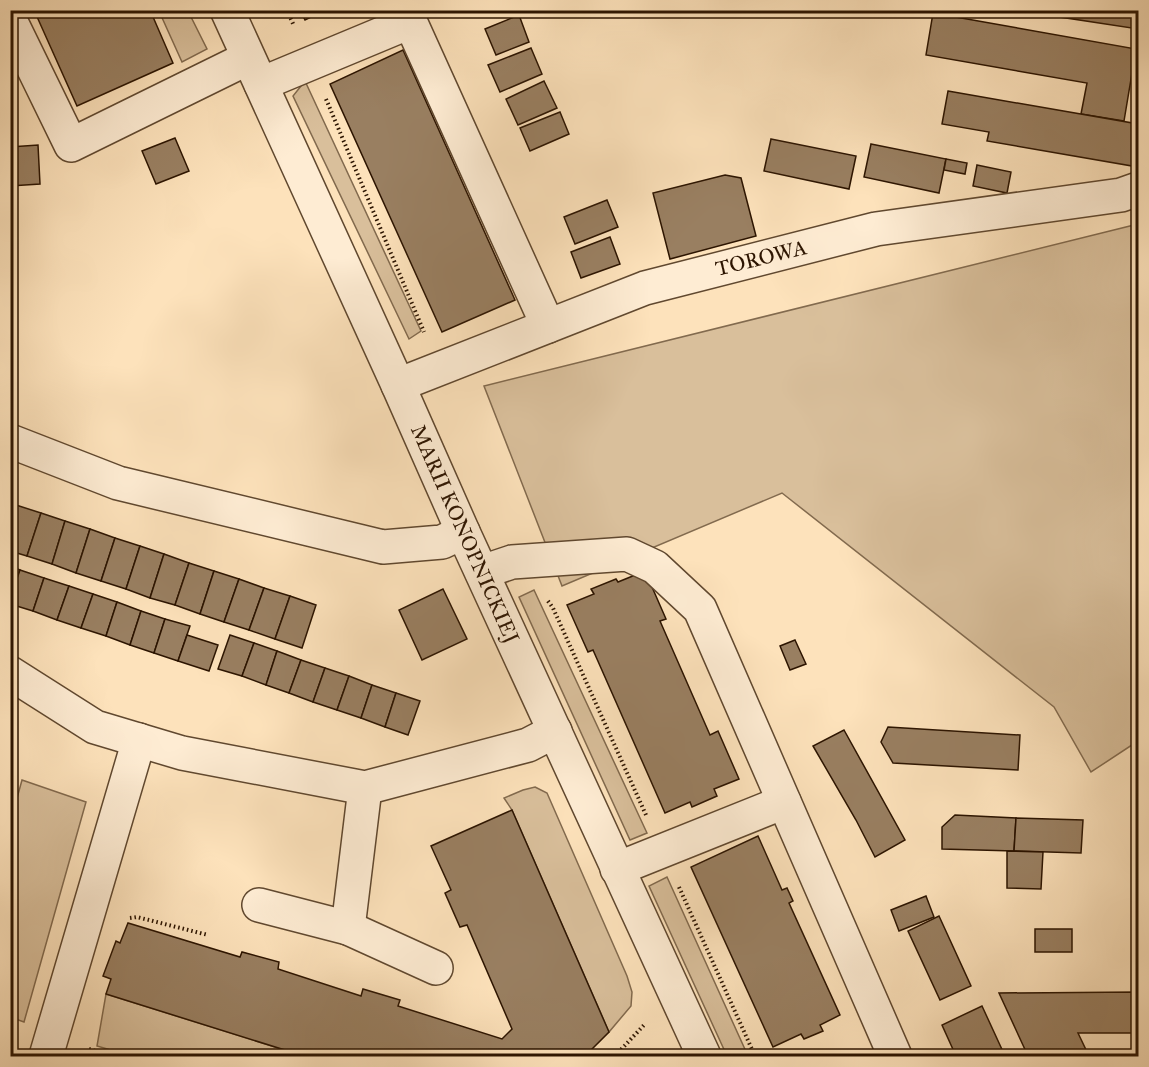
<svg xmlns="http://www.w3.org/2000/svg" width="1149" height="1067" viewBox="0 0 1149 1067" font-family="'IM FELL Great Primer',serif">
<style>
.green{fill:#d9bf9b;stroke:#826a4e;stroke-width:1.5}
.building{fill:#997f61;stroke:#2c1400;stroke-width:1.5}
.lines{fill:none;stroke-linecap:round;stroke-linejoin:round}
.minor-casing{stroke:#60482f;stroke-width:36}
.path{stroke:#2c1400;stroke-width:4;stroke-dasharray:1.5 3;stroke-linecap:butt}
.minor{stroke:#feecd3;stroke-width:33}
.labels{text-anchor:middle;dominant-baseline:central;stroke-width:5;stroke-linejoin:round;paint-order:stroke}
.street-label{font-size:21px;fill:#2c1400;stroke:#feecd3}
</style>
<rect width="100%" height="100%" fill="#fde2bb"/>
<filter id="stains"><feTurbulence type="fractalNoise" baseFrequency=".00333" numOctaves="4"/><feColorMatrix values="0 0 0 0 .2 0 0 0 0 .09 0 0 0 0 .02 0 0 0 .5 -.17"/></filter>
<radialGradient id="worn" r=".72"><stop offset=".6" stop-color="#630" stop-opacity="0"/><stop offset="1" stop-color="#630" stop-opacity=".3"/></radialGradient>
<!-- green -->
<g class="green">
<path d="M 159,11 L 188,11 L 207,49 L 182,62 Z"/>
<path d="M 305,81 L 421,331 L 409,339 L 293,96 Z"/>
<path d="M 1138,224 L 1138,741 L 1091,772 L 1054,707 L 782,493 L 562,586 L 484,386 Z"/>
<path d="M 534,590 L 647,833 L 630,840 L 519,597 Z"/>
<path d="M 22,780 L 86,802 L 24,1022 L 10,1017 L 11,820 Z"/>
<path d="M 535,787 L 547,793 L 627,976 L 632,992 L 631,1006 L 609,1032 L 512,810 L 504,798 L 523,790 Z"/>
<path d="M 667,877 L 748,1056 L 727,1056 L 649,886 Z"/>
<path d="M 106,994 L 304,1056 L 131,1056 L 97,1046 Z"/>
</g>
<!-- building -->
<g class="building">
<path d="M 34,10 L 150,10 L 173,63 L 77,106 Z"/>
<path d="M 300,10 L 325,10 L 305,20 Z"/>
<path d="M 1061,10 L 1138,10 L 1138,29 L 1060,17 Z"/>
<path d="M 933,13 L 1136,49 L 1124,121 L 1081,114 L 1087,83 L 926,55 Z"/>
<path d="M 519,15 L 529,42 L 496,55 L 485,29 Z"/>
<path d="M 531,48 L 542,74 L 500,92 L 488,65 Z"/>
<path d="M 403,50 L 515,300 L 442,332 L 330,84 Z"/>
<path d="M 544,81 L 557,108 L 518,125 L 506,99 Z"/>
<path d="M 948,91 L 1138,124 L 1138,167 L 987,141 L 989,132 L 942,124 Z"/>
<path d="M 560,112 L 569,134 L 530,151 L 520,128 Z"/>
<path d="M 175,138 L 189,171 L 156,184 L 142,151 Z"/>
<path d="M 771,139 L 856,156 L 849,189 L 764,171 Z"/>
<path d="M 871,144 L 946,159 L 939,193 L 864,177 Z"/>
<path d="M 38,145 L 40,184 L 10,186 L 10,147 Z"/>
<path d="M 946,159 L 967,163 L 965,174 L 944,170 Z"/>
<path d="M 977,165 L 1011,172 L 1007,193 L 973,186 Z"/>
<path d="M 725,175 L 741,178 L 756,236 L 670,259 L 653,193 Z"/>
<path d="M 607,200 L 618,227 L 575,244 L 564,217 Z"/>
<path d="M 610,237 L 620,264 L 581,278 L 571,252 Z"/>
<path d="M 16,505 L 41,513 L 27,556 L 10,551 L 10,521 Z"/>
<path d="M 41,513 L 65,521 L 52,564 L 27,556 Z"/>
<path d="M 65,521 L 90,529 L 76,573 L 52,564 Z"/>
<path d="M 90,529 L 115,538 L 101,581 L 76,573 Z"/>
<path d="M 115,538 L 140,546 L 126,589 L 101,581 Z"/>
<path d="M 140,546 L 164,554 L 150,598 L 126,589 Z"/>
<path d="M 164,554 L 189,563 L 175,605 L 150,598 Z"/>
<path d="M 189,563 L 214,571 L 200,614 L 175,605 Z"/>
<path d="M 10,566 L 20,570 L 10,598 Z"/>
<path d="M 20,570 L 44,578 L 33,611 L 10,604 L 10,598 Z"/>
<path d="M 214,571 L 239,579 L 224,622 L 200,614 Z"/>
<path d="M 645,571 L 666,619 L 660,621 L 710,735 L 718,731 L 739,779 L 714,789 L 717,796 L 692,807 L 690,802 L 665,813 L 593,650 L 588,652 L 567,605 L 594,594 L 591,589 L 616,579 L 618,582 Z"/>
<path d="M 44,578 L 69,586 L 57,620 L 33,611 Z"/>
<path d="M 239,579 L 264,588 L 249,630 L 224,622 Z"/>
<path d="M 69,586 L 93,594 L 81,628 L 57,620 Z"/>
<path d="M 264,588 L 290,596 L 275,639 L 249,630 Z"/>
<path d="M 443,589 L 467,639 L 422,660 L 399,610 Z"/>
<path d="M 93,594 L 117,602 L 106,636 L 81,628 Z"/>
<path d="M 290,596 L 316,605 L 302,648 L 275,639 Z"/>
<path d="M 117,602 L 141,611 L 130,645 L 106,636 Z"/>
<path d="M 141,611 L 165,619 L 154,653 L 130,645 Z"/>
<path d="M 165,619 L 190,626 L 178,661 L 154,653 Z"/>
<path d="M 187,635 L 218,645 L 209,671 L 178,661 Z"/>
<path d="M 230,635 L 254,643 L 242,676 L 218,669 Z"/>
<path d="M 795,640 L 806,664 L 790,670 L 780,646 Z"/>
<path d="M 254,643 L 277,651 L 266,685 L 242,676 Z"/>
<path d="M 277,651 L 301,660 L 289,693 L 266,685 Z"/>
<path d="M 301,660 L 325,668 L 313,702 L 289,693 Z"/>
<path d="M 325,668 L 349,676 L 337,710 L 313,702 Z"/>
<path d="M 349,676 L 372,685 L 361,718 L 337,710 Z"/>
<path d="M 372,685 L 396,693 L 385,727 L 361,718 Z"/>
<path d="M 396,693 L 420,701 L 408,735 L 385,727 Z"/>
<path d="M 888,727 L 1020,735 L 1018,770 L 893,763 L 881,742 Z"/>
<path d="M 844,730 L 905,840 L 875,857 L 856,820 L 813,746 Z"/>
<path d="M 512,810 L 609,1032 L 585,1056 L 304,1056 L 106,994 L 111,979 L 103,976 L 116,941 L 120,943 L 128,923 L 240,957 L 242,952 L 279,962 L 278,969 L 361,996 L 363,989 L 400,1000 L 398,1006 L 502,1039 L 512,1029 L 467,925 L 460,927 L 445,893 L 451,890 L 431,846 Z"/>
<path d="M 955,815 L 1016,818 L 1014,851 L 942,849 L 942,827 Z"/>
<path d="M 1016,818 L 1083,820 L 1081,853 L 1014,851 Z"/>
<path d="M 758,836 L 782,890 L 787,888 L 793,901 L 789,903 L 840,1015 L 820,1025 L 823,1031 L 804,1039 L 801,1034 L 773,1047 L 691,867 Z"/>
<path d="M 1007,851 L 1043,852 L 1041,889 L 1007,888 Z"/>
<path d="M 926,896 L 934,917 L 899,931 L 891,910 Z"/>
<path d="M 939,916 L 971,986 L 940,1000 L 908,931 Z"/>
<rect x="1035" y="929" width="37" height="23"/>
<path d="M 1138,992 L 1138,1033 L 1078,1033 L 1089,1056 L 1028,1056 L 999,993 Z"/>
<path d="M 982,1006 L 1005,1056 L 956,1056 L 942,1025 Z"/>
</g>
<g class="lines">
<defs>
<g id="minor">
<path d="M 227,10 L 398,385 L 463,532 L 704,1056"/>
<path d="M 405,10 L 548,326"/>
<path d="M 10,20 L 71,145 L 248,58"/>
<path d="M 261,84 L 410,22"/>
<path d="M 398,385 L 645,288 L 876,229 L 1121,195 L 1138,189"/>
<path d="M 10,441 L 118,483 L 383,547 L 442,542 L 463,532"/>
<path d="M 482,572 L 512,562 L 627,554 L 655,567 L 700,609 L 895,1056"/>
<path d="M 10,673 L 95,727 L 182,753 L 365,788 L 528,745 L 555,731"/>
<path d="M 617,869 L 784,802"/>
<path d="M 259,905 L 348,928 L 365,788"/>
<path d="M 348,928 L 436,968"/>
<path d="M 46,1056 L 139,740"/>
</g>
</defs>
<!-- minor casing -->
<use href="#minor" class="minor-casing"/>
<!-- path -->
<g class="path">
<path d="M 287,10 L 294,26"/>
<path d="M 326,99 L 424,332"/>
<path d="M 548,601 L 553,608 L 646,815"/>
<path d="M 679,887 L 755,1056"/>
<path d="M 130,918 L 137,917 L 208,935"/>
<path d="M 89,1049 L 112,1056"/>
<path d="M 615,1056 L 645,1024"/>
</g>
<!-- minor -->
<use href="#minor" class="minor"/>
</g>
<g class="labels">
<!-- street labels -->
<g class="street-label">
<text transform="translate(761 258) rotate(-14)">TOROWA</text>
<text transform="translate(465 534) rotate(66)">MARII KONOPNICKIEJ</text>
</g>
</g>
<!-- margin -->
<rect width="1149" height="1067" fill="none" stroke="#fde2bb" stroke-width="36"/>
<rect x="12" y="12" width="1125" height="1043" fill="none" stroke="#2c1400" stroke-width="3"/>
<rect x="18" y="18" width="1113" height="1031" fill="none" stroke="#2c1400" stroke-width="1.5"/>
<rect width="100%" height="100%" filter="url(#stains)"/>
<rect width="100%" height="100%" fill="url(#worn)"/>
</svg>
